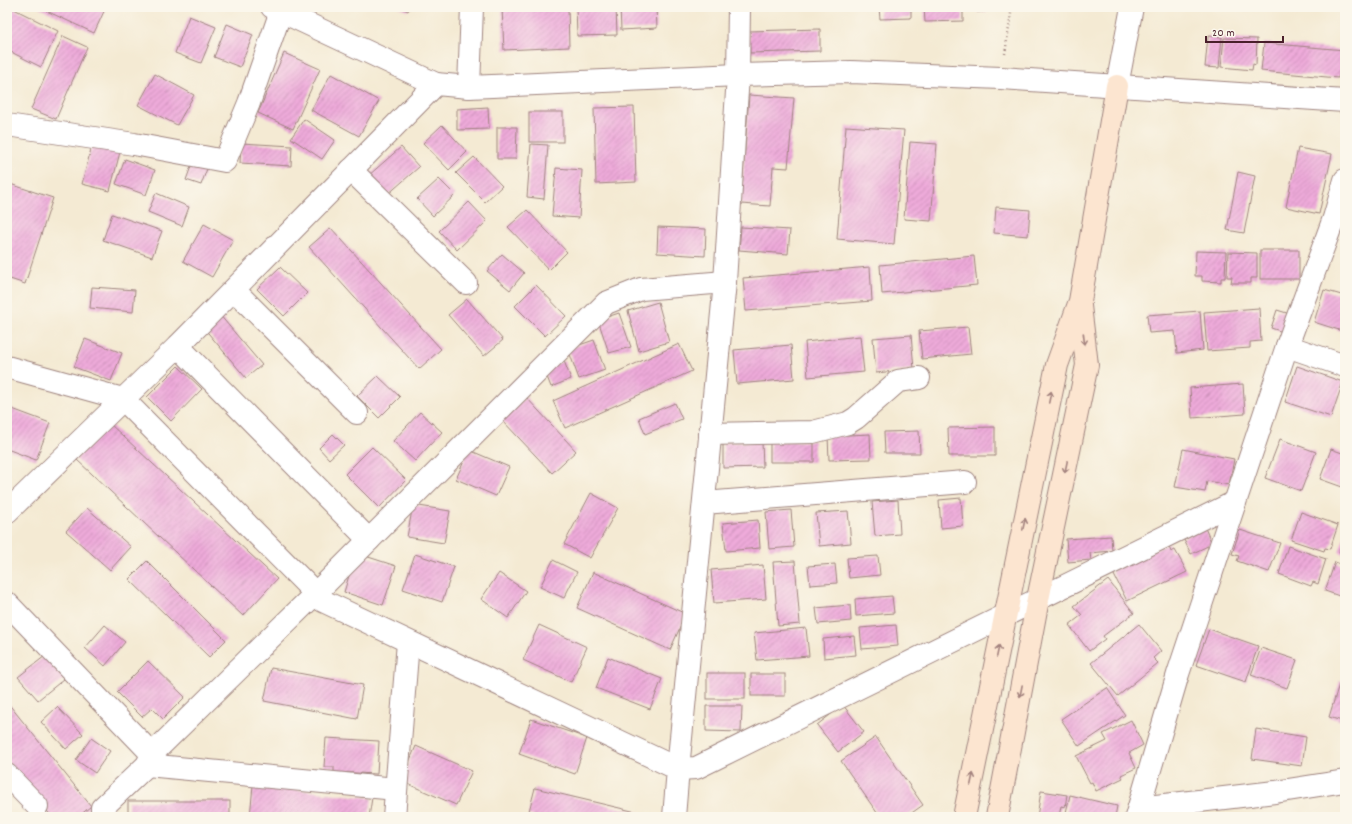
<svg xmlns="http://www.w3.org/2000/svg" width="1352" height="824" viewBox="0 0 1352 824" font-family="Dekko,sans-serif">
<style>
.building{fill:url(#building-hatch)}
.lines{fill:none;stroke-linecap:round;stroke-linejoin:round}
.street-casing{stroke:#9f847f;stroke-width:24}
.secondary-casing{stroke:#9f847f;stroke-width:24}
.path{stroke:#9f847f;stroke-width:2.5;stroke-dasharray:1 3;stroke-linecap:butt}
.street{stroke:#fff;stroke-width:22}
.secondary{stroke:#fce5d0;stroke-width:22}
.oneway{stroke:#a3827e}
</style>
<defs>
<pattern id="building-hatch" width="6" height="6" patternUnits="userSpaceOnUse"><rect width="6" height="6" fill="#eeaada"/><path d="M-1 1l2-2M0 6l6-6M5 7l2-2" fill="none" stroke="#c38ab1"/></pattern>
</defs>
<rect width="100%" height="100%" fill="#fbf7ec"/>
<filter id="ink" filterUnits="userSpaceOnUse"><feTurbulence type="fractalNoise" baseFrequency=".025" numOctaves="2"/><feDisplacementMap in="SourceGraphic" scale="8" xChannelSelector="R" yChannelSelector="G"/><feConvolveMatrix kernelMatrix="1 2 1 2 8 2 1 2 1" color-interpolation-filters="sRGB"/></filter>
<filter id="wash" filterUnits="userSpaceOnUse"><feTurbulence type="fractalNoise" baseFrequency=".012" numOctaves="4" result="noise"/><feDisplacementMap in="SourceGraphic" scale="16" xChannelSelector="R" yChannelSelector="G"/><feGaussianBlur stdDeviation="0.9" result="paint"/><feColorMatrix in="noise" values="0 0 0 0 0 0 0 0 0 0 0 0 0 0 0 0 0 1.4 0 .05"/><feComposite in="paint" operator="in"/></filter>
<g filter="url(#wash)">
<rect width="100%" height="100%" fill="#f4ead3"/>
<g id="blocks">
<!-- building -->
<g class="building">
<path d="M 7,7 L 10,7 L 58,31 L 41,67 L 7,50 Z"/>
<path d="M 38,7 L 106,7 L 94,33 Z"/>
<path d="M 399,7 L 410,7 L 408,11 Z"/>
<path d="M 535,7 L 568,7 L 569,47 L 504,50 L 502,8 Z"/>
<path d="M 576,7 L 616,7 L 617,35 L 577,36 Z"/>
<path d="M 620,7 L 656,7 L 657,28 L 621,30 Z"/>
<path d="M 752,7 L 764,7 L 764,8 L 752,9 Z"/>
<path d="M 879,7 L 911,7 L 911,18 L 880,19 Z"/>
<path d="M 924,7 L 963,7 L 963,21 L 925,22 Z"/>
<path d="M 977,7 L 992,7 L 992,11 L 977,12 Z"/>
<path d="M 189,16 L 216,27 L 201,63 L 175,53 Z"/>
<path d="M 227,24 L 253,35 L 240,67 L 214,57 Z"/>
<path d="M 820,29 L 820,51 L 750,53 L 749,31 Z"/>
<path d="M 63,36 L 87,47 L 56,119 L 31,109 Z"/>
<path d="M 1208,36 L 1222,37 L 1219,68 L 1205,67 Z"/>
<path d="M 1224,38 L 1257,39 L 1256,65 L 1253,64 L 1252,70 L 1221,67 Z"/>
<path d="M 1264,43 L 1345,50 L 1345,75 L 1339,75 L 1338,78 L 1261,71 Z"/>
<path d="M 284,53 L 320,69 L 293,129 L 258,113 Z"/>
<path d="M 155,74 L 194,95 L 177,125 L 138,105 Z"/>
<path d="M 331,74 L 379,101 L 359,136 L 311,110 Z"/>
<path d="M 749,95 L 794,98 L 788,168 L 773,167 L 770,206 L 741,204 Z"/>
<path d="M 488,107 L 489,129 L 457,130 L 457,109 Z"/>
<path d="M 634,107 L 636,182 L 596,184 L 594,108 Z"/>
<rect x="529" y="112" width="34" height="30"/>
<path d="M 304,119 L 335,140 L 322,159 L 291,138 Z"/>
<path d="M 442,125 L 467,152 L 449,170 L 423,143 Z"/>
<path d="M 846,126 L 904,130 L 894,244 L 837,239 Z"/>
<path d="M 497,127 L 517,127 L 516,159 L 497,159 Z"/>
<path d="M 910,142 L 937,144 L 931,221 L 904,219 Z"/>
<path d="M 241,143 L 292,146 L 291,166 L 240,163 Z"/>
<path d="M 531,144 L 548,145 L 544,199 L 527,197 Z"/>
<path d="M 92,145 L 120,152 L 110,191 L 82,184 Z"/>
<path d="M 401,147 L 419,167 L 386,196 L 368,176 Z"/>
<path d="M 1298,148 L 1332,154 L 1319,214 L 1286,207 Z"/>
<path d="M 474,157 L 502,186 L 485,202 L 456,173 Z"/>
<path d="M 125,159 L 155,170 L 146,195 L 116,184 Z"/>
<path d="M 193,161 L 208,166 L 201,185 L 186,180 Z"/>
<path d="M 556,168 L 582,170 L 579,218 L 552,216 Z"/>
<path d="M 1238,172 L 1255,176 L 1244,233 L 1227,230 Z"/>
<path d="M 439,179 L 455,195 L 433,216 L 417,199 Z"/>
<path d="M 7,183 L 53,198 L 25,284 L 7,278 Z"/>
<path d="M 156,193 L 189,207 L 182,226 L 148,212 Z"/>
<path d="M 469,202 L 487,221 L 457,250 L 439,231 Z"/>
<path d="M 996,207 L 1030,210 L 1028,236 L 994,233 Z"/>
<path d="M 527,210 L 567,252 L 549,270 L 508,227 Z"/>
<path d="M 112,214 L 162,231 L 152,257 L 103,240 Z"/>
<path d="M 204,224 L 233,240 L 212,277 L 183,261 Z"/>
<path d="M 658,227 L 706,229 L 705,256 L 657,253 Z"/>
<path d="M 741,227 L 790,230 L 788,254 L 739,250 Z"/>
<path d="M 331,228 L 441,349 L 419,369 L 309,247 Z"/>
<rect x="1260" y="250" width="39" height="29"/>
<path d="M 1196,251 L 1226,252 L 1225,278 L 1221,278 L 1221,282 L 1202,281 L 1202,276 L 1195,276 Z"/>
<path d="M 1228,252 L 1257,253 L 1257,278 L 1251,278 L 1251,283 L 1231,283 L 1232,277 L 1227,277 Z"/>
<path d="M 502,254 L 524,273 L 510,290 L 487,271 Z"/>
<path d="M 974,256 L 977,285 L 882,294 L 880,265 Z"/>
<path d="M 280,267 L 307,293 L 284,316 L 257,289 Z"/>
<path d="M 870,267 L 872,301 L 746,311 L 743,278 Z"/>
<path d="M 536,285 L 566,316 L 545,336 L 515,306 Z"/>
<path d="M 92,287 L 135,290 L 133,312 L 90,308 Z"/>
<path d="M 1324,290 L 1345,296 L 1345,332 L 1314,322 Z"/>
<path d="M 467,299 L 503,340 L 484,356 L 448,315 Z"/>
<path d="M 658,302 L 669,342 L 639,351 L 628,311 Z"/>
<path d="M 1259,308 L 1261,341 L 1250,342 L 1250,348 L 1207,351 L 1204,312 Z"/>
<path d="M 1277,310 L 1290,314 L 1283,332 L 1271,328 Z"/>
<path d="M 1200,311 L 1203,350 L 1177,353 L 1175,331 L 1149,333 L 1147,315 Z"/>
<path d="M 619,313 L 631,347 L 609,353 L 598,320 Z"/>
<path d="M 219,314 L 262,365 L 246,378 L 203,327 Z"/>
<path d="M 968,327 L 971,354 L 922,359 L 919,331 Z"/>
<path d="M 911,335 L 914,369 L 876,373 L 873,338 Z"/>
<path d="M 860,336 L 864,372 L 808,377 L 805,342 Z"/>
<path d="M 85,339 L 122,353 L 111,381 L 74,367 Z"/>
<path d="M 594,340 L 605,370 L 579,379 L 568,349 Z"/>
<path d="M 679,344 L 692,371 L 565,428 L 553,401 Z"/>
<path d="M 791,345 L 794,379 L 737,384 L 734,350 Z"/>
<path d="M 564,361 L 571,379 L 551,387 L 544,369 Z"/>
<path d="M 178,366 L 202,389 L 171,421 L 147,397 Z"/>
<path d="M 1297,366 L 1343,382 L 1331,417 L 1285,402 Z"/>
<path d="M 378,376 L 400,397 L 379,418 L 357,396 Z"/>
<path d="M 1243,384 L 1245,414 L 1192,418 L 1190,388 Z"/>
<path d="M 526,397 L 576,451 L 552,473 L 502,420 Z"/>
<path d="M 675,403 L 682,419 L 645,434 L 639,418 Z"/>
<path d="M 7,407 L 50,423 L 36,460 L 7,449 Z"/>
<path d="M 420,412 L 442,432 L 415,461 L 393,441 Z"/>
<path d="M 110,424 L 277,579 L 243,616 L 76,459 Z"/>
<path d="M 995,427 L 995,456 L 949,456 L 948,428 Z"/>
<path d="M 919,431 L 920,453 L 885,453 L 884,432 Z"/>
<path d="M 333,434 L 344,445 L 329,459 L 319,448 Z"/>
<path d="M 870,434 L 871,459 L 829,460 L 828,436 Z"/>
<path d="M 1280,439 L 1316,452 L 1301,491 L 1265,478 Z"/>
<path d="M 814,441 L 814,462 L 770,462 L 770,442 Z"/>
<path d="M 762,442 L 763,467 L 723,468 L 723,443 Z"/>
<path d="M 372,447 L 406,480 L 379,508 L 345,474 Z"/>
<path d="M 1183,449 L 1234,459 L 1229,485 L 1207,481 L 1205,492 L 1175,487 Z"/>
<path d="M 1331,449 L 1345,454 L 1345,488 L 1320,479 Z"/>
<path d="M 469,450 L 509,467 L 496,496 L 456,479 Z"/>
<path d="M 591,493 L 618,508 L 590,558 L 564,544 Z"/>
<path d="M 961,498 L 963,526 L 941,528 L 939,500 Z"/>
<path d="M 898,500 L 900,534 L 875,536 L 872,502 Z"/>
<path d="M 413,505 L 450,511 L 444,543 L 407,537 Z"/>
<path d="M 87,508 L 131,547 L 110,570 L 66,531 Z"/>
<path d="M 791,510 L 794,547 L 769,549 L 766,512 Z"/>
<path d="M 848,511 L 851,543 L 819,546 L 816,513 Z"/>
<path d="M 1301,512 L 1338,525 L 1330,549 L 1325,548 L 1324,551 L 1291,540 Z"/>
<path d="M 758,520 L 760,548 L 726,551 L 723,523 Z"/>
<path d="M 1205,528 L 1212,544 L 1191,554 L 1183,538 Z"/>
<path d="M 1240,530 L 1280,543 L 1269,572 L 1237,561 L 1239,556 L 1232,554 Z"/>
<path d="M 1345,535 L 1345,558 L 1343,557 L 1344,554 L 1339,552 Z"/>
<path d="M 1111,536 L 1112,551 L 1090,553 L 1091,560 L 1068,562 L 1066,539 Z"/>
<path d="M 1168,544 L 1171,552 L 1175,550 L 1187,572 L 1127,601 L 1112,571 Z"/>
<path d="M 1288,546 L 1326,559 L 1318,584 L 1313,582 L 1311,586 L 1279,574 Z"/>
<path d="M 356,553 L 396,566 L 383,605 L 344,592 Z"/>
<path d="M 415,554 L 454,567 L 442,602 L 403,589 Z"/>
<path d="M 878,556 L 880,575 L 849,578 L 847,558 Z"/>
<path d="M 553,560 L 577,572 L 564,598 L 540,587 Z"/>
<path d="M 147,561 L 226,640 L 209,657 L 129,579 Z"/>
<path d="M 795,561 L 800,624 L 778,626 L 773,562 Z"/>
<path d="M 1335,562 L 1345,566 L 1345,598 L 1325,591 Z"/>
<path d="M 835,564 L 837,583 L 810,585 L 808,566 Z"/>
<path d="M 763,565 L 766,599 L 714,603 L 711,570 Z"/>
<path d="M 593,572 L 686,614 L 670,650 L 577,608 Z"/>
<path d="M 499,573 L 526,591 L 508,618 L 481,599 Z"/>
<path d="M 1108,580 L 1134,613 L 1103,636 L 1105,639 L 1089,651 L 1069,625 L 1082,615 L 1074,606 Z"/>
<path d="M 892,596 L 894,613 L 856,616 L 855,599 Z"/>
<path d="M 850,605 L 851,621 L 818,624 L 816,608 Z"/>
<path d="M 1139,624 L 1161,651 L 1153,658 L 1158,663 L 1118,696 L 1091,663 Z"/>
<path d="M 105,625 L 125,642 L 105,666 L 85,648 Z"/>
<path d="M 539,625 L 587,647 L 571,682 L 523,660 Z"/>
<path d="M 896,625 L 898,646 L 862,649 L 860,628 Z"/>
<path d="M 806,628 L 809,656 L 757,660 L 754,633 Z"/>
<path d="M 1209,629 L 1258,646 L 1246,682 L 1196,665 Z"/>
<path d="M 854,636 L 856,655 L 824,658 L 823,639 Z"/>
<path d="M 1261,648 L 1297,660 L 1287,688 L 1251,675 Z"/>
<path d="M 45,656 L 64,679 L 38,700 L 18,677 Z"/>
<path d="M 608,657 L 662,679 L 650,709 L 596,688 Z"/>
<path d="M 148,661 L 185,697 L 163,719 L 152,708 L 142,717 L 117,692 Z"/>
<path d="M 271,668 L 363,685 L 357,719 L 264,701 Z"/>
<rect x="707" y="673" width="38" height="26"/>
<rect x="751" y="674" width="34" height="22"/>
<path d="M 1340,681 L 1345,682 L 1345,722 L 1329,717 Z"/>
<path d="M 1107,688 L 1125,715 L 1079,746 L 1061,719 Z"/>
<path d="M 7,702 L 91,806 L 78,817 L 52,817 L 7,761 Z"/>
<path d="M 843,705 L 864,732 L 838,752 L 817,725 Z"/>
<path d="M 706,706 L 742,706 L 741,732 L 706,731 Z"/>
<path d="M 57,707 L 83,734 L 66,749 L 41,722 Z"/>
<path d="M 531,719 L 587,738 L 575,774 L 519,754 Z"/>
<path d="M 1131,720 L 1143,745 L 1129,753 L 1136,768 L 1121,775 L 1123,778 L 1096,791 L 1092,782 L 1090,783 L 1076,756 L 1107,741 L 1103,734 Z"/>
<path d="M 1256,729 L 1306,737 L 1302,766 L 1252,759 Z"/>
<path d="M 876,737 L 923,805 L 906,817 L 880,817 L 841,761 Z"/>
<path d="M 91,738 L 110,751 L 95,773 L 76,760 Z"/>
<path d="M 326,738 L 379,741 L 377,774 L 334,772 L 334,767 L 324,767 Z"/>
<path d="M 416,746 L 472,771 L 456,805 L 401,781 Z"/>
<path d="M 253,785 L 372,798 L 369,817 L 250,817 Z"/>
<path d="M 535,788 L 649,815 L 648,817 L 536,817 L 528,815 Z"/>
<path d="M 1041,791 L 1067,795 L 1065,807 L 1061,806 L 1059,817 L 1037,817 Z"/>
<path d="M 1070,795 L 1117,806 L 1115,817 L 1065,817 Z"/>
<rect x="128" y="801" width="102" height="16"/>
</g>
</g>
</g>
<g filter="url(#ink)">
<use href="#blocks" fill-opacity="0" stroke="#9f847f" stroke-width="1"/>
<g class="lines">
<defs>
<g id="street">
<path d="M 272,7 L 436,84 L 469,87 L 738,75 L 851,72 L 1001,78 L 1345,101"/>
<path d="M 1117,86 L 1132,7"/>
<path d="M 469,87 L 472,7"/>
<path d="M 7,125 L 134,144 L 225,161 L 249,103 L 281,11"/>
<path d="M 351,170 L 466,283"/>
<path d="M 234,290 L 357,413"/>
<path d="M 178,346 L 369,540"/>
<path d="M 1287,346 L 1345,366"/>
<path d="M 7,367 L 123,399 L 323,601 L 678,769 L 696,768 L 1235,502"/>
<path d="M 710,434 L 813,432 L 848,423 L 856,418 L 898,381 L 919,378"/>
<path d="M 704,503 L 965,482"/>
<path d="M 7,512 L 178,346 L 436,84"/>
<path d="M 7,603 L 152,754"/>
<path d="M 147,765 L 396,789"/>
<path d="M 7,775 L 37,806"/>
<path d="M 1139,808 L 1275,792 L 1345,781"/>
<path d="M 102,817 L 102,808 L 147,765 L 152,754 L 315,594 L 606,303 L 641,289 L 725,282"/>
<path d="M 394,817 L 408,642"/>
<path d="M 674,817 L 678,769 L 725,282 L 738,75 L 739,7"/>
<path d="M 1136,817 L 1178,674 L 1287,346 L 1334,218 L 1345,180"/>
</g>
<g id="secondary">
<path d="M 964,817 L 1057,365 L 1080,301 L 1117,86"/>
<path d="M 997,817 L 1038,599 L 1087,365 L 1080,306"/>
</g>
</defs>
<!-- street casing -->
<use href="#street" class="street-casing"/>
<!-- secondary casing -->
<use href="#secondary" class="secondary-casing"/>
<!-- path -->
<path class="path" d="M 1005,54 L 1012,7"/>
<!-- street -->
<use href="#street" class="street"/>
<!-- secondary -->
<use href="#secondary" class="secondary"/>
</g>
<!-- one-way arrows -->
<defs><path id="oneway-shaft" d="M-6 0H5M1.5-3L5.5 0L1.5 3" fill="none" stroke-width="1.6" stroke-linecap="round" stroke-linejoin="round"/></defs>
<g class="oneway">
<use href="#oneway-shaft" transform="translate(1084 339) rotate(83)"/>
<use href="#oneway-shaft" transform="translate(1050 397) rotate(-78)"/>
<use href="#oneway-shaft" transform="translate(1066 467) rotate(102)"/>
<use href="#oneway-shaft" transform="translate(1024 524) rotate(-78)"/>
<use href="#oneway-shaft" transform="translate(998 651) rotate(-78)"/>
<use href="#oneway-shaft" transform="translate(1021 691) rotate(101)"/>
<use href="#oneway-shaft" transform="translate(972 779) rotate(-78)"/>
</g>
</g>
<!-- margin -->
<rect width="1352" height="824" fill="none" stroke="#fbf7ec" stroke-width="24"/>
<!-- scale -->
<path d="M1206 36v6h77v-6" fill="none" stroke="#4a1f2b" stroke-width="2"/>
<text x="1212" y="36" font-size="12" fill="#4a1f2b" stroke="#fbf7ec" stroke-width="3" paint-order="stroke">20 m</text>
</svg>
